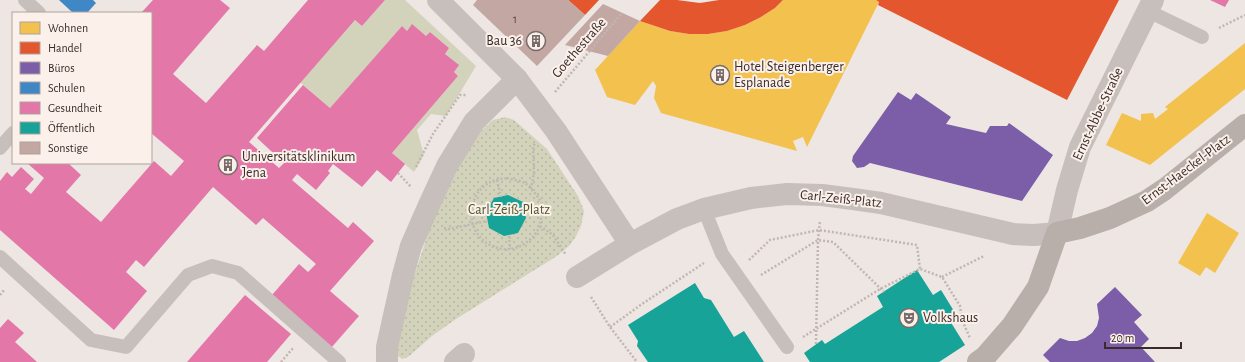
<svg xmlns="http://www.w3.org/2000/svg" width="1245" height="362" viewBox="0 0 1245 362" font-family="'Alegreya Sans',sans-serif">
<style>
.green{fill:#d3d3bc}
.park{fill:url(#park-dots)}
.homes{fill:#f2c14e}
.shops{fill:#e4572e}
.offices{fill:#7b5ea7}
.schools{fill:#3f88c5}
.health{fill:#e377a8}
.public{fill:#17a398}
.building{fill:#c2a7a3}
.lines{fill:none;stroke-linecap:round;stroke-linejoin:round}
.path{stroke:#c0b7b3;stroke-width:2.5;stroke-dasharray:2 2;stroke-linecap:butt}
.lane{stroke:#c7bfbb;stroke-width:14}
.street{stroke:#c7bfbb;stroke-width:22}
.secondary{stroke:#b8afab;stroke-width:22}
.labels{text-anchor:middle;dominant-baseline:central;stroke-width:4;stroke-linejoin:round;paint-order:stroke}
.number-label{font-size:12px;fill:#5b4a48}
.poi-label{font-size:14px;fill:#392b29;stroke:#fbf0ea;text-anchor:start}
.street-label{font-size:14px;fill:#392b29;stroke:#fbf0ea}
.park-label{font-size:14px;fill:#4f582b;stroke:#fbf0ea}
</style>
<defs>
<pattern id="park-dots" width="8" height="8" patternUnits="userSpaceOnUse"><rect width="8" height="8" fill="#d3d3bc"/><path d="M2 2h.1M6 6h.1" fill="none" stroke="#b6b5a2" stroke-width="1.8" stroke-linecap="round"/></pattern>
</defs>
<rect width="100%" height="100%" fill="#eee6e2"/>
<!-- green -->
<path class="green" d="M 385,0 L 405,0 L 476,66 L 446,116 L 431,114 L 417,130 L 424,155 L 414,172 L 392,153 L 458,76 L 454,72 L 458,65 L 445,54 L 449,48 L 430,32 L 426,36 L 412,25 L 407,31 L 402,26 L 330,108 L 300,82 L 355,20 L 362,26 Z"/>
<!-- park -->
<path class="park" d="M 505,117 L 514,120 L 547,149 L 578,196 L 584,211 L 581,226 L 576,236 L 570,245 L 557,256 L 456,319 L 432,336 L 408,357 L 402,359 L 398,356 L 396,352 L 413,279 L 432,222 L 459,166 L 481,131 L 493,120 Z"/>
<!-- homes -->
<g class="homes">
<path d="M 783,0 L 876,0 L 879,2 L 807,147 L 803,137 L 793,141 L 797,151 L 661,113 L 654,98 L 656,86 L 653,81 L 635,105 L 607,97 L 595,70 L 640,21 L 670,31 L 689,34 L 708,34 L 727,31 L 745,25 L 761,17 L 775,8 Z"/>
<path d="M 1245,43 L 1245,89 L 1150,165 L 1106,145 L 1122,113 L 1141,121 L 1141,114 L 1153,113 L 1155,119 L 1168,109 L 1165,107 Z"/>
<path d="M 1207,213 L 1239,233 L 1215,273 L 1206,267 L 1200,276 L 1178,263 Z"/>
</g>
<!-- shops -->
<g class="shops">
<path d="M 568,0 L 599,0 L 585,15 Z"/>
<path d="M 660,0 L 677,0 L 700,3 L 719,0 L 783,0 L 775,8 L 761,17 L 745,25 L 727,31 L 708,34 L 689,34 L 670,31 L 640,21 Z"/>
<path d="M 876,0 L 1119,0 L 1067,100 L 878,5 L 879,2 Z"/>
</g>
<!-- offices -->
<g class="offices">
<path d="M 898,92 L 911,100 L 916,93 L 951,117 L 946,124 L 986,133 L 990,126 L 1007,126 L 1009,123 L 1053,155 L 1022,201 L 870,163 L 864,167 L 857,168 L 852,161 L 853,156 Z"/>
<path d="M 1115,287 L 1142,315 L 1134,322 L 1149,339 L 1141,347 L 1155,362 L 1050,362 L 1043,355 L 1060,338 L 1069,341 L 1077,341 L 1085,338 L 1092,333 L 1097,326 L 1099,318 L 1097,304 Z"/>
</g>
<!-- schools -->
<path class="schools" d="M 59,0 L 93,0 L 96,3 L 87,13 L 73,13 Z"/>
<!-- health -->
<g class="health">
<path d="M 153,0 L 220,0 L 230,8 L 173,74 L 206,103 L 257,45 L 264,51 L 308,0 L 385,0 L 362,26 L 355,20 L 249,142 L 279,168 L 284,163 L 257,138 L 303,85 L 330,108 L 402,26 L 407,31 L 412,24 L 426,36 L 430,32 L 449,48 L 445,54 L 459,65 L 454,72 L 458,76 L 392,153 L 405,164 L 391,182 L 377,170 L 362,187 L 333,164 L 328,171 L 330,173 L 316,190 L 297,174 L 292,180 L 348,228 L 353,222 L 374,241 L 330,291 L 359,316 L 331,348 L 272,295 L 299,264 L 308,272 L 316,264 L 263,218 L 256,225 L 213,187 L 144,267 L 136,260 L 126,272 L 147,291 L 114,330 L 0,230 L 0,181 L 7,172 L 12,177 L 21,167 L 34,179 L 25,189 L 31,194 L 44,178 L 27,163 L 68,163 L 81,175 L 66,192 L 101,222 L 154,161 L 171,176 L 184,161 L 151,133 L 151,13 L 141,13 Z"/>
<path d="M 1210,0 L 1229,0 L 1225,7 Z"/>
<path d="M 245,295 L 291,334 L 267,362 L 187,362 Z"/>
<path d="M 8,319 L 24,333 L 15,342 L 37,362 L 0,362 L 0,328 Z"/>
</g>
<!-- public -->
<g class="public">
<path d="M 508,195 L 523,202 L 526,218 L 518,233 L 504,236 L 489,228 L 486,212 L 494,198 Z"/>
<path d="M 917,270 L 933,295 L 941,290 L 957,316 L 950,321 L 965,345 L 939,362 L 810,362 L 804,353 L 822,340 L 825,344 L 883,307 L 877,296 Z"/>
<path d="M 695,283 L 704,298 L 711,300 L 734,337 L 744,331 L 764,362 L 648,362 L 637,346 L 638,341 L 628,325 Z"/>
</g>
<!-- building -->
<g class="building">
<path d="M 477,0 L 568,0 L 585,15 L 537,66 L 473,5 Z"/>
<path d="M 603,4 L 640,21 L 608,56 L 565,45 Z"/>
</g>
<g class="lines">
<!-- path -->
<g class="path">
<path d="M 1219,28 L 1245,15"/>
<path d="M 555,92 L 622,13"/>
<path d="M 416,167 L 433,134 L 460,95 L 467,95"/>
<path d="M 398,173 L 411,187"/>
<path d="M 507,178 C 512,180 520,180 525,183 C 530,187 542,200 543,207 C 543,211 542,215 541,219 C 540,224 539,229 536,233 C 510,268 460,241 474,201 C 476,192 484,185 492,181 C 496,179 502,179 507,178 Z"/>
<path d="M 497,180 L 501,197"/>
<path d="M 531,189 L 534,173 L 533,147 L 535,143"/>
<path d="M 525,210 L 543,206"/>
<path d="M 540,226 L 553,235 L 566,255"/>
<path d="M 444,228 L 449,229 L 487,221"/>
<path d="M 509,236 L 510,249"/>
<path d="M 749,260 L 770,240 L 819,230 L 917,245 L 920,269"/>
<path d="M 761,275 L 818,240 L 833,242 L 884,292"/>
<path d="M 942,277 L 984,256"/>
<path d="M 0,295 L 5,289"/>
<path d="M 591,297 L 610,327 L 637,362"/>
<path d="M 610,327 L 642,304 L 704,263"/>
<path d="M 803,337 L 880,289 L 920,269 L 942,277 L 960,306 L 962,320 L 970,338"/>
<path d="M 816,344 L 818,240 L 820,221"/>
<path d="M 281,362 L 294,347"/>
</g>
<!-- lane -->
<g class="lane">
<path d="M 25,0 L 39,13"/>
<path d="M 1148,11 L 1202,37"/>
<path d="M 0,148 L 13,133"/>
<path d="M 704,209 L 722,254 L 787,347"/>
<path d="M 0,257 L 91,340 L 126,347 L 188,275 L 212,266 L 238,273 L 339,362"/>
</g>
<!-- street -->
<g class="street">
<path d="M 438,0 L 517,79 L 556,131 L 630,244"/>
<path d="M 577,277 L 630,244 L 677,219 L 704,209 L 751,198 L 787,194 L 822,195 L 853,199 L 881,203 L 1013,234 L 1034,235 L 1057,233 L 1067,190 L 1080,147 L 1153,0"/>
<path d="M 387,362 L 387,347 L 403,275 L 411,246 L 429,205 L 447,166 L 474,122 L 517,79"/>
<path d="M 455,362 L 464,354"/>
</g>
<!-- secondary -->
<path class="secondary" d="M 978,362 L 985,357 L 1012,326 L 1038,287 L 1057,233 L 1080,228 L 1110,218 L 1147,201 L 1165,189 L 1245,125"/>
</g>
<!-- icons -->
<defs>
<symbol id="building-ring" viewBox="-11 -11 22 22"><circle r="9.5" fill="#fbf0ea" stroke="#786c6a" stroke-width="1.5"/><path d="M-4-6H4V6H1V3H-1V6H-4ZM-2.5-4.3h1.7v1.8h-1.7ZM.8-4.3h1.7v1.8H.8ZM-2.5-1h1.7V.8h-1.7ZM.8-1h1.7V.8H.8Z" fill="#786c6a"/></symbol>
<symbol id="theatre-ring" viewBox="-11 -11 22 22"><circle r="9.5" fill="#fbf0ea" stroke="#786c6a" stroke-width="1.5"/><path d="M-5-5.5Q0-4 5-5.5V0Q5 5 0 6Q-5 5-5 0ZM-3.3-2.5H-1v1.5H-3.3ZM1-2.5H3.3v1.5H1ZM-2.8 1Q0 5.5 2.8 1Z" fill="#786c6a"/></symbol>
</defs>
<g fill-rule="evenodd">
<use href="#building-ring" x="525" y="30" width="22" height="22"/>
<use href="#building-ring" x="709" y="64" width="22" height="22"/>
<use href="#building-ring" x="217" y="154" width="22" height="22"/>
<use href="#theatre-ring" x="898" y="307" width="22" height="22"/>
</g>
<g class="labels">
<!-- number labels -->
<g class="number-label">
<text x="515" y="19">1</text>
</g>
<!-- poi labels -->
<g class="poi-label">
<text x="522" y="41" text-anchor="end">Bau 36</text>
<text x="734" y="67">Hotel Steigenberger<tspan x="734" dy="16">Esplanade</tspan></text>
<text x="242" y="157">Universitätsklinikum<tspan x="242" dy="16">Jena</tspan></text>
<text x="923" y="318">Volkshaus</text>
</g>
<!-- street labels -->
<g class="street-label">
<text transform="translate(579 48) rotate(-49)">Goethestraße</text>
<text transform="translate(1098 114) rotate(-65)">Ernst-Abbe-Straße</text>
<text transform="translate(1186 170) rotate(-37)">Ernst-Haeckel-Platz</text>
<text transform="translate(841 199) rotate(6)">Carl-Zeiß-Platz</text>
</g>
<!-- park labels -->
<g class="park-label">
<text x="509" y="210">Carl-Zeiß-Platz</text>
</g>
</g>
<!-- legend -->
<rect x="12" y="12" width="140" height="152" fill="#fbf0ea" stroke="#ada19d"/>
<rect x="20" y="22" width="20" height="12" fill="#f2c14e" stroke="#ada19d"/>
<text x="48" y="32" font-size="12" fill="#392b29">Wohnen</text>
<rect x="20" y="42" width="20" height="12" fill="#e4572e" stroke="#ada19d"/>
<text x="48" y="52" font-size="12" fill="#392b29">Handel</text>
<rect x="20" y="62" width="20" height="12" fill="#7b5ea7" stroke="#ada19d"/>
<text x="48" y="72" font-size="12" fill="#392b29">Büros</text>
<rect x="20" y="82" width="20" height="12" fill="#3f88c5" stroke="#ada19d"/>
<text x="48" y="92" font-size="12" fill="#392b29">Schulen</text>
<rect x="20" y="102" width="20" height="12" fill="#e377a8" stroke="#ada19d"/>
<text x="48" y="112" font-size="12" fill="#392b29">Gesundheit</text>
<rect x="20" y="122" width="20" height="12" fill="#17a398" stroke="#ada19d"/>
<text x="48" y="132" font-size="12" fill="#392b29">Öffentlich</text>
<rect x="20" y="142" width="20" height="12" fill="#c2a7a3" stroke="#ada19d"/>
<text x="48" y="152" font-size="12" fill="#392b29">Sonstige</text>
<!-- scale -->
<path d="M1105 342v6h76v-6" fill="none" stroke="#392b29" stroke-width="2"/>
<text x="1111" y="342" font-size="12" fill="#392b29" stroke="#fbf0ea" stroke-width="3" paint-order="stroke">20 m</text>
</svg>
